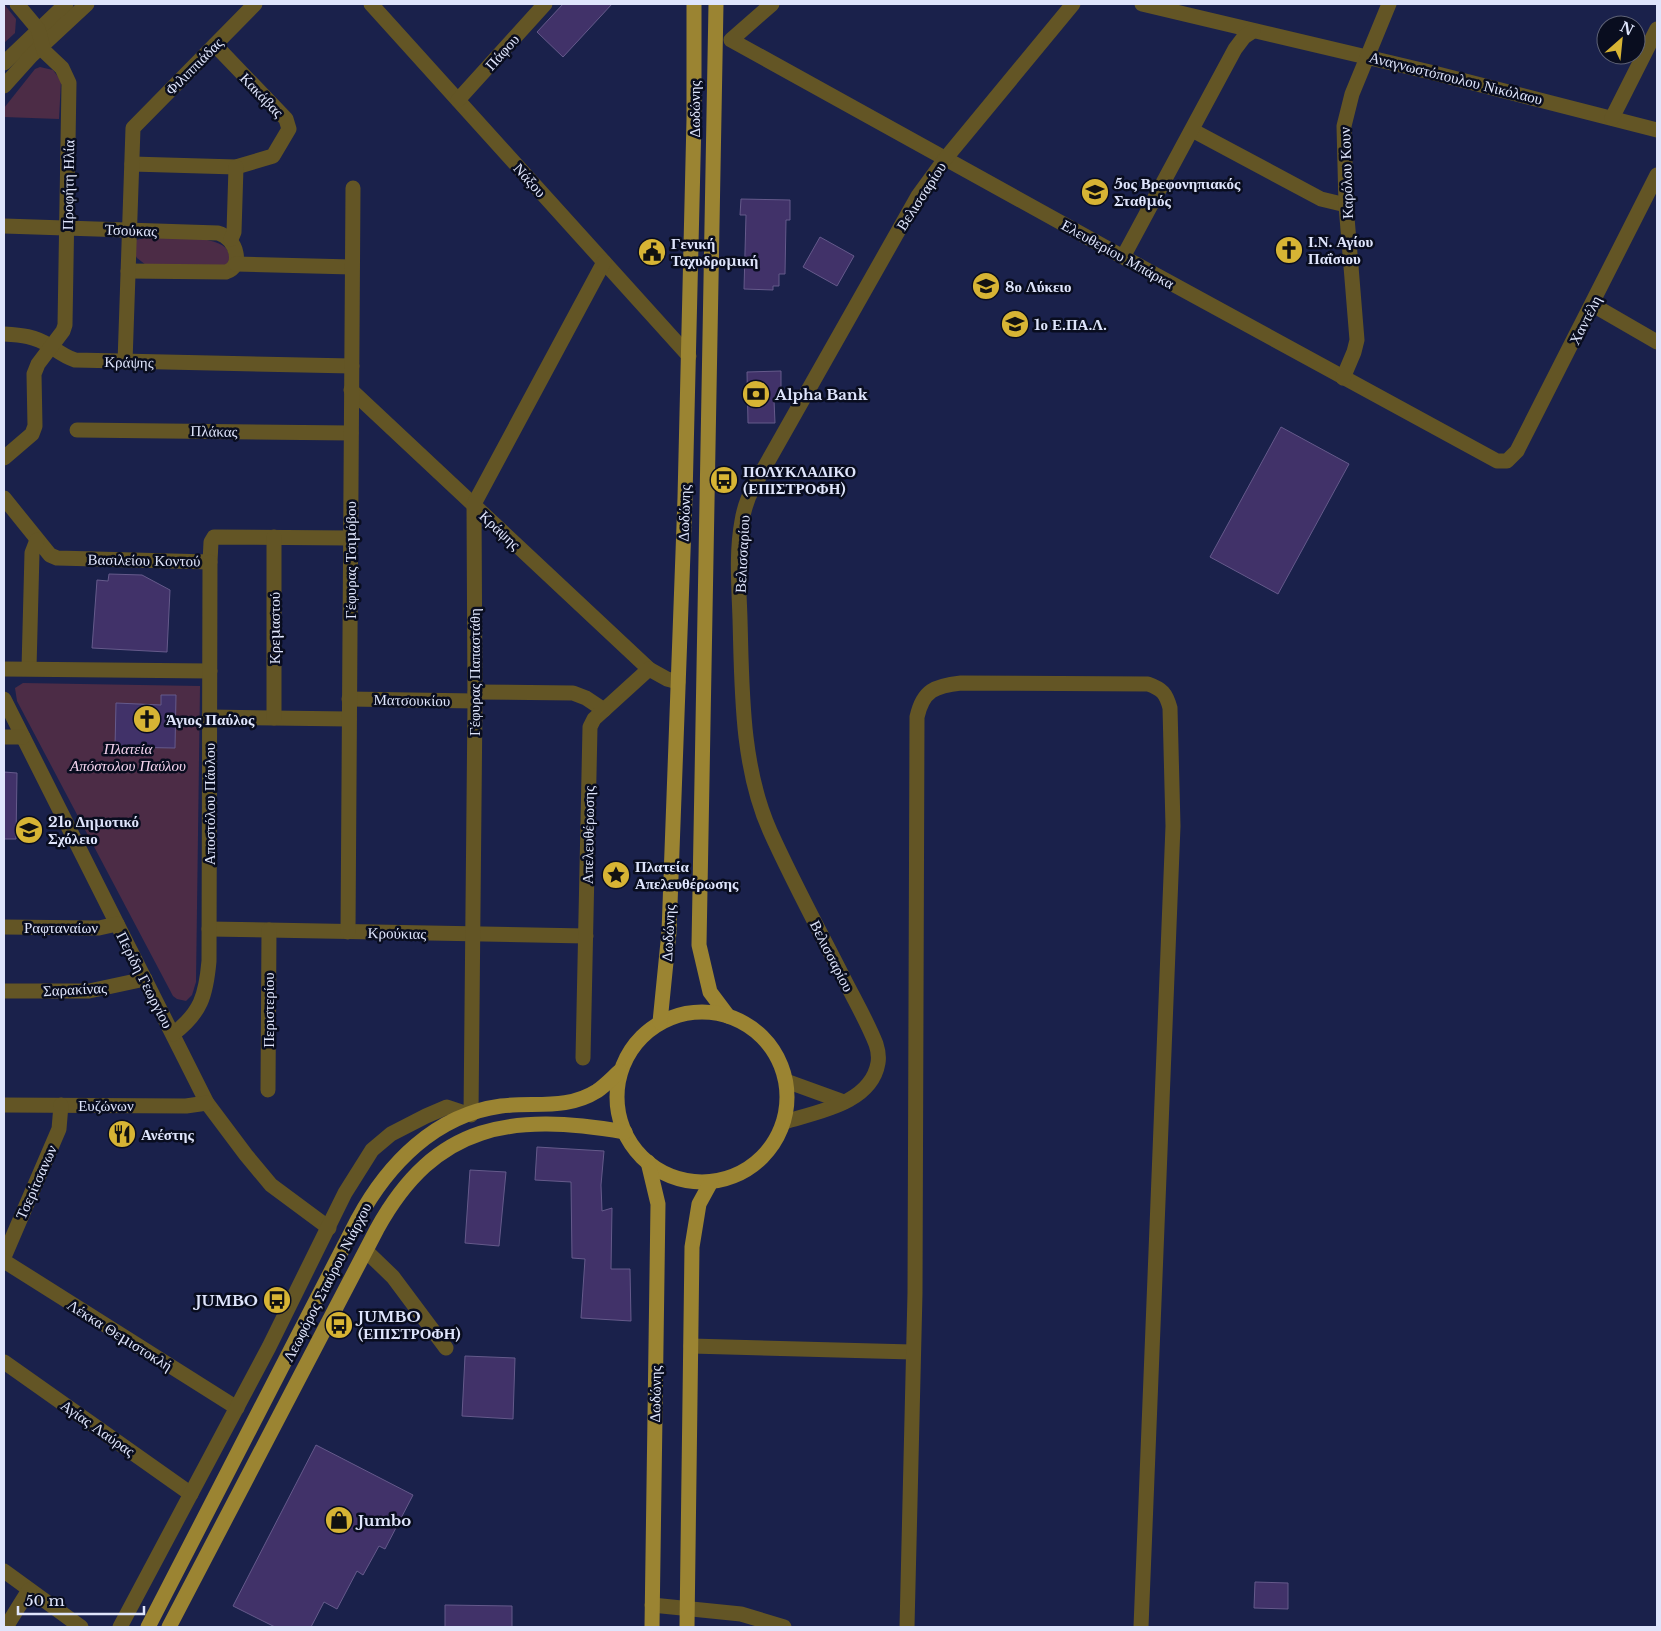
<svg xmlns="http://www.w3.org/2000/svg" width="1661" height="1631" viewBox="0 0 1661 1631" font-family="'Libre Baskerville',serif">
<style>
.green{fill:#4c2c46}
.building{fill:#413269;stroke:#655a8b}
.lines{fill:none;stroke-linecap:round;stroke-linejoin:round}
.minor{stroke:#635525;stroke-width:15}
.major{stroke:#9b8432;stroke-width:15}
.labels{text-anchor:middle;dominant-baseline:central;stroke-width:5;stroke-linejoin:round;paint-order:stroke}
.street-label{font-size:15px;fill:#dfe5fc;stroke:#090d1f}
.poi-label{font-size:15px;font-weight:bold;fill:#dfe5fc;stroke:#090d1f;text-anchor:start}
.park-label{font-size:15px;font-style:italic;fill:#f6d5ef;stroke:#090d1f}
</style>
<rect width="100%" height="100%" fill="#1a214b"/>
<!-- green -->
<g class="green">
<path d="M 4,4 L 16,19 L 15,33 L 4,43 Z"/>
<path d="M 40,67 L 53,70 L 61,81 L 59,119 L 4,117 L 4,108 L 35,69 Z"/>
<path d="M 149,237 C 166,238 219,234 228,251 C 230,256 229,261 228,266 L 146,265 L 137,258 L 133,251 L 136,240 Z"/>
<path d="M 23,683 L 200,686 L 196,982 L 192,995 L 186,1001 L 177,999 L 173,996 L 17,701 L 15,688 Z"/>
</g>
<!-- building -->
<g class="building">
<path d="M 563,4 L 612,4 L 563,57 L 537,32 Z"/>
<path d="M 741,199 L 790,200 L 790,220 L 786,220 L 785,274 L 779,274 L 779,286 L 773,286 L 773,290 L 744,289 L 746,215 L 740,215 Z"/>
<path d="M 820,237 L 854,256 L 837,286 L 803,267 Z"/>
<path d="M 781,371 L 781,399 L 774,400 L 775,423 L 748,423 L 747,372 Z"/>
<path d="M 1281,427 L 1349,464 L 1278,594 L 1210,557 Z"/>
<path d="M 109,574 L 142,575 L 170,590 L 167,652 L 92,648 L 97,580 L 108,581 Z"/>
<path d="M 161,695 L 176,695 L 175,748 L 115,747 L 116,703 L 161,705 Z"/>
<path d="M 4,772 L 17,773 L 16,839 L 4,839 Z"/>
<path d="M 537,1147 L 604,1151 L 601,1185 L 602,1211 L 612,1208 L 611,1269 L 630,1269 L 631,1321 L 581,1318 L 585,1259 L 572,1258 L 571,1182 L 535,1180 Z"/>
<path d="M 470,1170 L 506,1172 L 499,1246 L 465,1243 Z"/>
<path d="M 465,1356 L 515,1358 L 513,1419 L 462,1416 Z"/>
<path d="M 316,1445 L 413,1495 L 385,1549 L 379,1546 L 363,1575 L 357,1571 L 337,1609 L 324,1602 L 311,1627 L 275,1627 L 233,1606 Z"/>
<path d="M 1255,1582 L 1288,1583 L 1288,1609 L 1254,1608 Z"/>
<path d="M 445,1605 L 512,1606 L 512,1627 L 445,1627 Z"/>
</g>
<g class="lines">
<!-- minor -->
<g class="minor">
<path d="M 371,4 L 689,356"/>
<path d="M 772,4 L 731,40 L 1123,257 L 1497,461 L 1507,461 L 1517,451 L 1657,175"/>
<path d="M 1142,4 L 1430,72 L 1657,130"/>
<path d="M 4,63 L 66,4"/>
<path d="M 4,86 L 31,56 L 87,4"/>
<path d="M 458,100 L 545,4"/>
<path d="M 1612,118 L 1657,29"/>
<path d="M 1192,130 L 1321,199 L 1346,205"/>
<path d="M 132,164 L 236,167 L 273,156 L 289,129 L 286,119 L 215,45"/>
<path d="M 4,226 L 218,233 C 237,238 244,267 226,272 L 128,271"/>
<path d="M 231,239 L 234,232 L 236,167"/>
<path d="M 1123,257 L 1235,49 L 1244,37 L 1253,31"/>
<path d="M 236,264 L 352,267"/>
<path d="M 1593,305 L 1657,342"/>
<path d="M 4,334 C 21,335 35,336 50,346 C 59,352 65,357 75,360 L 352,366"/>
<path d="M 125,362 L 133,128 L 255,4"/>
<path d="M 1343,378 L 1354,352 L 1357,340 L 1346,205 L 1344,126 L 1352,94 L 1389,4"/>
<path d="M 351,390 L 649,669"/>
<path d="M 77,430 L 351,433"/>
<path d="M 4,458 L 32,434 L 35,426 L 34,374 L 38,364 L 63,331 L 65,325 L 69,83 L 62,68 L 44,51 L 38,29 L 17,4"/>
<path d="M 4,498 L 50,555 L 57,558 L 210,562 L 211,542 L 214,537 L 350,538"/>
<path d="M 29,668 L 32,553 L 37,540"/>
<path d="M 4,669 L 210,671"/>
<path d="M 475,692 L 573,693 L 586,698 L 604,710"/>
<path d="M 4,699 L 207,1103 L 246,1155 L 271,1185 L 329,1228"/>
<path d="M 349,699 L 475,701"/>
<path d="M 210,717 L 349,719"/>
<path d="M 274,718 L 274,537"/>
<path d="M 4,737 L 23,737"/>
<path d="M 4,927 L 99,928 L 117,924"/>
<path d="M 209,929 L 586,936"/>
<path d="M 348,932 L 353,188"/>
<path d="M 4,991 L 89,991 L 145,979"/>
<path d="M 173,1034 C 201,1013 206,995 209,961 L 210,562"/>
<path d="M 583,1058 L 590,727 L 594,719 L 649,669 L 667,679 L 678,682"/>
<path d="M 786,1081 L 844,1102"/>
<path d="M 268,1090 L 269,930"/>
<path d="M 4,1105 L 186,1106 L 207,1103"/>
<path d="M 784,1122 C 816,1112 871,1104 878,1063 C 879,1057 878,1050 876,1044 C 867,1021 854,999 843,977 C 818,928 792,880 770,831 C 741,766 742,689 740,619 C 739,587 736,553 742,521 C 744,508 748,497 754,486 L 918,196 L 945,159 L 1073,4"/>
<path d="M 366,1251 L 393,1277 L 446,1348"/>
<path d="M 4,1257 L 59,1129 L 61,1105"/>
<path d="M 4,1261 L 237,1408"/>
<path d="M 691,1346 L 912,1352"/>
<path d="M 4,1362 L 191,1494"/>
<path d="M 4,1571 L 81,1627"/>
<path d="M 652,1605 L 741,1614 L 784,1627"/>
<path d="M 6,1627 L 29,1590"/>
<path d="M 120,1627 L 269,1347 L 345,1193 L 367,1158 L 372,1150 L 391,1134 L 426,1116 L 447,1107 L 471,1115 L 475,701 L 474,504 L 604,262"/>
<path d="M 907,1627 L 915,1293 L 917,717 C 923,690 935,686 961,683 L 1148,684 C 1162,689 1166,693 1170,708 L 1173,826 L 1141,1627"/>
</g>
<!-- major -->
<g class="major">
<path d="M 716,4 L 699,945 L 710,992 L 728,1016"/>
<circle cx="702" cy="1097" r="85"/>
<path d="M 660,1022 L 669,932 L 685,498 L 694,119 L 694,4"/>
<path d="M 648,1162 L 658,1204 L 652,1627"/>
<path d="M 148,1627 L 358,1219 C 388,1164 435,1115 501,1106 C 535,1102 567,1110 597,1091 C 606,1085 613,1077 620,1071"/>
<path d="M 169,1627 L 377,1229 C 436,1122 512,1113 625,1132"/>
<path d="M 687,1627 L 692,1247 L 699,1204 L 711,1182"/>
</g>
</g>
<!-- icons -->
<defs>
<symbol id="school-disc" viewBox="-11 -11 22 22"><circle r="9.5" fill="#d7b434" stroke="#090d1f"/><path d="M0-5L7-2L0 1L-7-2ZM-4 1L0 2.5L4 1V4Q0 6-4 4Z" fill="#111"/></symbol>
<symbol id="church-disc" viewBox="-11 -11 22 22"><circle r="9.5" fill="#d7b434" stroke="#090d1f"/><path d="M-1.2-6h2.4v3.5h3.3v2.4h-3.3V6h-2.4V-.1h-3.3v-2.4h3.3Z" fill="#111"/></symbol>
<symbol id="civic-disc" viewBox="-11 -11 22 22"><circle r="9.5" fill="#d7b434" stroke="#090d1f"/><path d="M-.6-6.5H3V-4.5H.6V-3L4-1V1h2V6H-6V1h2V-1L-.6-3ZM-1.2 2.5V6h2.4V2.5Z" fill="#111"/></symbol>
<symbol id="bank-disc" viewBox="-11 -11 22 22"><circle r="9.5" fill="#d7b434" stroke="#090d1f"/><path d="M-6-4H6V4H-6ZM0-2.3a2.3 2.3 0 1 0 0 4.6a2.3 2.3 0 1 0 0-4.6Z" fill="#111"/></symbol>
<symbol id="bus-disc" viewBox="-11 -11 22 22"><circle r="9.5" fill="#d7b434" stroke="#090d1f"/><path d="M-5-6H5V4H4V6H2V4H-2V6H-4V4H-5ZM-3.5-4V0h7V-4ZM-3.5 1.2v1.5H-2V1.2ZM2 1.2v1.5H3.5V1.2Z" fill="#111"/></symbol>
<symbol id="sight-disc" viewBox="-11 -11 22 22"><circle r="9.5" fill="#d7b434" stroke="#090d1f"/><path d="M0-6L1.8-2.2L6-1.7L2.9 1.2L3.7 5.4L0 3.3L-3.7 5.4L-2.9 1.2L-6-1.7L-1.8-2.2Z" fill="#111"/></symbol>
<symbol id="restaurant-disc" viewBox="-11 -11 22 22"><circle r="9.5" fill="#d7b434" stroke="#090d1f"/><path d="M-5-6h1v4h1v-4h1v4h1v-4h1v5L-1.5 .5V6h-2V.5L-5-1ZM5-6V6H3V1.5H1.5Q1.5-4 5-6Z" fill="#111"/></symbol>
<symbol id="shop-disc" viewBox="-11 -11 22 22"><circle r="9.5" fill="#d7b434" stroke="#090d1f"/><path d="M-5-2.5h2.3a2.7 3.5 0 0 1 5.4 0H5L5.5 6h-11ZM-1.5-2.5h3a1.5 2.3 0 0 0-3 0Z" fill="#111"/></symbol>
</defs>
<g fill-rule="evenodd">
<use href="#school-disc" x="1079" y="176" width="32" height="32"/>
<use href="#church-disc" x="1273" y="234" width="32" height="32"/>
<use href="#civic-disc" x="636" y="236" width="32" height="32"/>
<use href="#school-disc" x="970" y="270" width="32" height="32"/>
<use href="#school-disc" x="999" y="308" width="32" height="32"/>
<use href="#bank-disc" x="740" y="378" width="32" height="32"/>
<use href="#bus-disc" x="708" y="464" width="32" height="32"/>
<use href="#church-disc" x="131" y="703" width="32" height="32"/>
<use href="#school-disc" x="13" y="814" width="32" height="32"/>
<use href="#sight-disc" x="600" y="859" width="32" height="32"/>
<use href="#restaurant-disc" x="106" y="1118" width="32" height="32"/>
<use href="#bus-disc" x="261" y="1284" width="32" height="32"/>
<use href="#bus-disc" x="323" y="1309" width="32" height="32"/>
<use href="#shop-disc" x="323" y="1504" width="32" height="32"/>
</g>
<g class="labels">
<!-- street labels -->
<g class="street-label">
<text transform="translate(502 52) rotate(-48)">Πάφου</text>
<text transform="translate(194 66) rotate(-45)">Φιλιππιάδας</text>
<text transform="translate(1456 78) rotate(14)">Αναγνωστόπουλου Νικόλαου</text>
<text transform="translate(262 95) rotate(46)">Κακάβας</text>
<text transform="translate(694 109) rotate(-90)">Δωδώνης</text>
<text transform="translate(1346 173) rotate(-92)">Καρόλου Κουν</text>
<text transform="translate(530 180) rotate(48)">Νάξου</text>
<text transform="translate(68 185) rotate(-89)">Προφήτη Ηλία</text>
<text transform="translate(921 196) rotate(-57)">Βελισσαρίου</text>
<text transform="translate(131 230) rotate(2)">Τσούκας</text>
<text transform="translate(1118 254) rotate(29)">Ελευθερίου Μπάρκα</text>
<text transform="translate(1585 320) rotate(-63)">Χαντέλη</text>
<text transform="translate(129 362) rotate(1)">Κράψης</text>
<text transform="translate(214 431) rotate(1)">Πλάκας</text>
<text transform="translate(684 513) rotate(-88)">Δωδώνης</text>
<text transform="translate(500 530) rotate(43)">Κράψης</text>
<text transform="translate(742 554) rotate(-87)">Βελισσαρίου</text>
<text transform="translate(144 560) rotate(1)">Βασιλείου Κοντού</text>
<text transform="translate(350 560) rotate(-90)">Γέφυρας Τσιμόβου</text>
<text transform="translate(274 628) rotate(-90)">Κρεμαστού</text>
<text transform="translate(474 672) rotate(-90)">Γέφυρας Παπαστάθη</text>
<text transform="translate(412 700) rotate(1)">Ματσουκίου</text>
<text transform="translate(209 804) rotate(-90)">Αποστόλου Πάυλου</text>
<text transform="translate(588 835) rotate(-89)">Απελευθέρωσης</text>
<text x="61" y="927">Ραφταναίων</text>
<text transform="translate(397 933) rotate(1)">Κρούκιας</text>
<text transform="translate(668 933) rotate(-87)">Δωδώνης</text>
<text transform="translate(832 956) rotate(63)">Βελισσαρίου</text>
<text transform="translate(145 980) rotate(63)">Περίδη Γεωργίου</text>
<text transform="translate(75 989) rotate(-3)">Σαρακίνας</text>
<text transform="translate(268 1010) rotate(-90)">Περιστερίου</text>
<text x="106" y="1105">Ευζώνων</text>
<text transform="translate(36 1182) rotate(-66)">Τσερίτσανων</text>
<text transform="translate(327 1282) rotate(-63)">Λεωφόρος Σταύρου Νιάρχου</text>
<text transform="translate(120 1335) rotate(32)">Λέκκα Θεμιστοκλή</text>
<text transform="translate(655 1394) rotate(-89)">Δωδώνης</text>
<text transform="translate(98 1428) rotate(35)">Αγίας Λαύρας</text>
</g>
<!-- poi labels -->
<g class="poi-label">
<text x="1114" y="183">5ος Βρεφονηπιακός<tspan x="1114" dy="17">Σταθμός</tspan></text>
<text x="1308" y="241">Ι.Ν. Αγίου<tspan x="1308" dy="17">Παΐσιου</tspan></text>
<text x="671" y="243">Γενική<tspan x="671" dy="17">Ταχυδρομική</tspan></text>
<text x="1005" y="286">8ο Λύκειο</text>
<text x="1034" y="324">1ο Ε.ΠΑ.Λ.</text>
<text x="775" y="394">Alpha Bank</text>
<text x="743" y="471">ΠΟΛΥΚΛΑΔΙΚΟ<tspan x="743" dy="17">(ΕΠΙΣΤΡΟΦΗ)</tspan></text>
<text x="166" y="719">Άγιος Παύλος</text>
<text x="48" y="821">21ο Δημοτικό<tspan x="48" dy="17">Σχόλειο</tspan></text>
<text x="635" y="866">Πλατεία<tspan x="635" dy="17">Απελευθέρωσης</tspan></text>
<text x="141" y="1134">Ανέστης</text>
<text x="258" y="1300" text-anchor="end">JUMBO</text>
<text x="358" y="1316">JUMBO<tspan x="358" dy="17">(ΕΠΙΣΤΡΟΦΗ)</tspan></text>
<text x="358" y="1520">Jumbo</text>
</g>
<!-- park labels -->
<g class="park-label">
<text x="128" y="748">Πλατεία<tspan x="128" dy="17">Απόστολου Παύλου</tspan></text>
</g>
</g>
<!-- border -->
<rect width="1661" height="1631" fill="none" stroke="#dfe5fc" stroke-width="10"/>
<!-- north arrow -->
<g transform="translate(1621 40) rotate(27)"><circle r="24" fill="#090d1f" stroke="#5f6377"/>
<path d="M0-4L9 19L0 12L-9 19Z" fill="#d7b434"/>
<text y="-8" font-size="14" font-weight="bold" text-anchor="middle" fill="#dfe5fc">N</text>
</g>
<!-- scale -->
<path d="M18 1606v8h126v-8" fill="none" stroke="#dfe5fc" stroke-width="2.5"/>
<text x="25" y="1606" font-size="15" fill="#dfe5fc" stroke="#090d1f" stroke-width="4" paint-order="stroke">50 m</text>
</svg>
